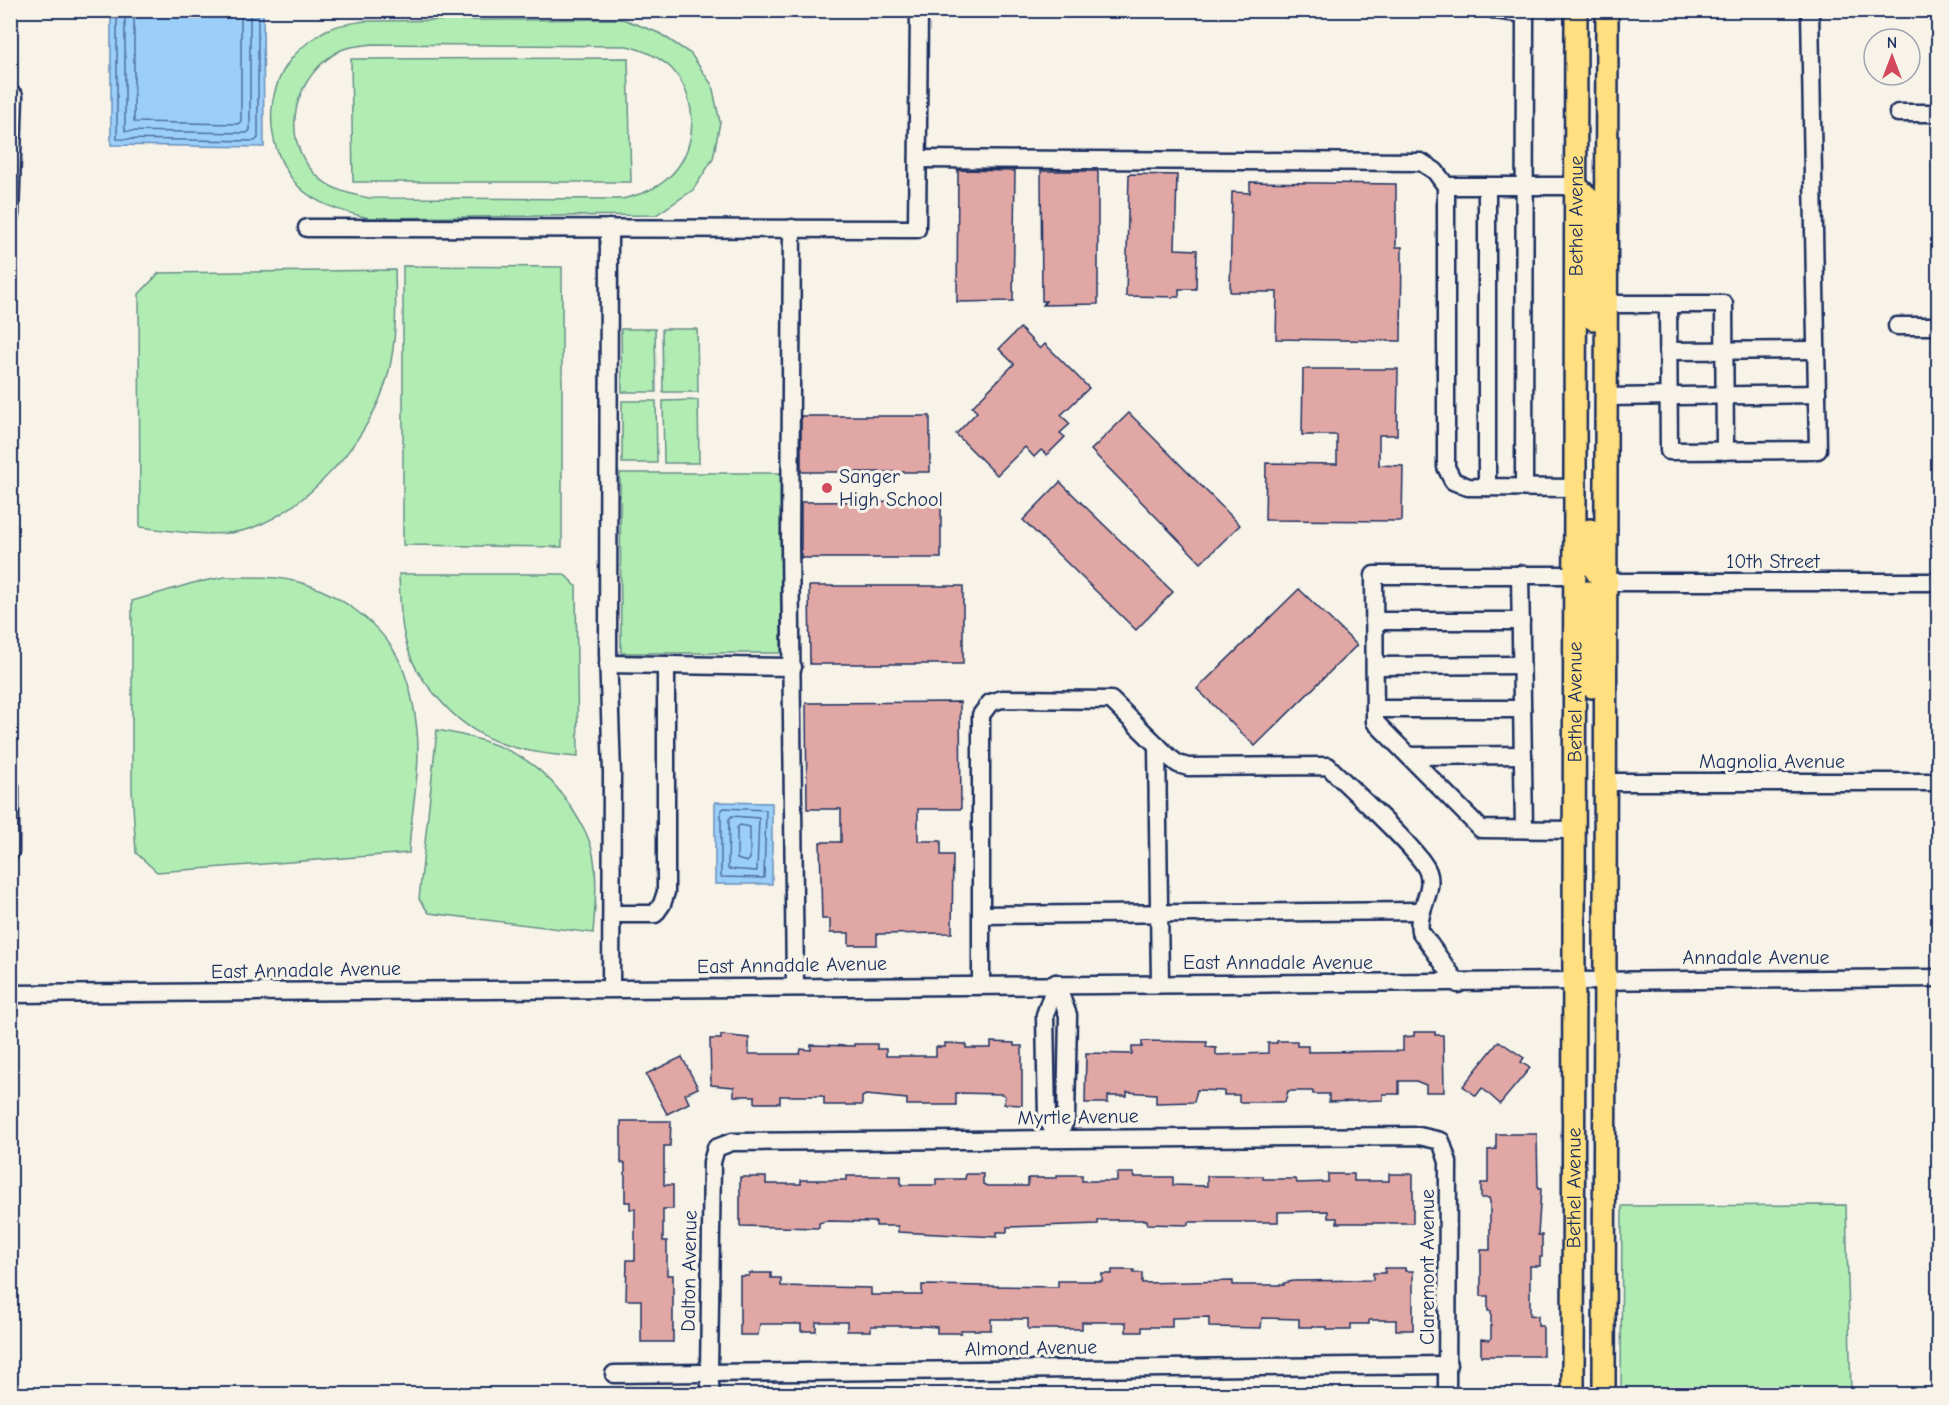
<svg xmlns="http://www.w3.org/2000/svg" width="1949" height="1405" viewBox="0 0 1949 1405" font-family="'Comic Neue',sans-serif">
<style>
.green{fill:#b1edb3;stroke:#668e88;stroke-width:1.5;fill-rule:evenodd}
.water{fill:#9bcff9;stroke:#688fbb;stroke-width:1.5}
.lines{fill:none;stroke-linecap:round;stroke-linejoin:round}
.shore{stroke:#4e6f9c;stroke-width:1.5}
.building{fill:#e1a7a5;stroke:#1b2f5e;stroke-width:1.5}
.minor-casing{stroke:#1b2f5e;stroke-width:21}
.major-casing{stroke:#1b2f5e;stroke-width:26}
.minor{stroke:#f7f3e8;stroke-width:16}
.major{stroke:#ffdf80;stroke-width:21}
.poi-dot{fill:#d1495b;stroke:#f7f3e8;stroke-width:2}
.labels{text-anchor:middle;dominant-baseline:central;stroke-width:6;stroke-linejoin:round;paint-order:stroke}
.street-label{font-size:20px;fill:#1b2f5e;stroke:#f7f3e8}
.poi-label{font-size:20px;fill:#1b2f5e;stroke:#f7f3e8;text-anchor:start}
</style>
<rect width="100%" height="100%" fill="#f7f3e8"/>
<filter id="ink" filterUnits="userSpaceOnUse"><feTurbulence type="fractalNoise" baseFrequency=".0167" numOctaves="2"/><feDisplacementMap in="SourceGraphic" scale="12" xChannelSelector="R" yChannelSelector="G"/><feConvolveMatrix kernelMatrix="1 2 1 2 8 2 1 2 1" color-interpolation-filters="sRGB"/></filter>
<g filter="url(#ink)">
<!-- green -->
<g class="green">
<path d="M 623,19 L 659,33 L 691,54 L 712,85 L 720,122 L 713,159 L 693,190 L 656,215 L 369,218 C 345,212 316,205 298,186 C 260,144 262,75 310,41 C 316,37 323,31 329,29 C 340,24 354,23 365,21 ZM 373,44 L 627,46 C 643,50 660,57 672,69 C 699,98 699,151 668,178 C 655,190 639,195 622,199 L 369,198 C 350,194 330,190 315,174 C 277,135 296,73 341,50 C 350,46 363,45 373,44 Z"/>
<path d="M 628,58 L 631,182 L 353,182 L 351,59 Z"/>
<path d="M 403,266 L 562,267 L 562,547 L 403,545 Z"/>
<path d="M 395,270 C 396,306 397,340 388,375 C 372,436 310,508 249,529 C 219,539 171,531 140,527 L 139,294 L 159,273 Z"/>
<path d="M 621,329 L 655,329 L 656,392 L 622,392 Z"/>
<path d="M 662,329 L 697,329 L 698,392 L 663,392 Z"/>
<path d="M 698,400 L 699,463 L 664,463 L 663,401 Z"/>
<path d="M 622,401 L 656,401 L 657,463 L 622,463 Z"/>
<path d="M 620,473 L 780,473 L 781,653 L 621,653 Z"/>
<path d="M 399,574 L 564,574 L 576,586 L 578,757 C 521,753 476,744 438,698 C 425,683 415,670 409,652 C 400,628 400,599 399,574 Z"/>
<path d="M 225,577 C 248,577 271,576 294,581 C 335,590 382,623 400,662 C 412,689 418,723 418,752 C 418,786 410,819 409,853 L 157,872 L 136,853 L 132,789 L 132,601 L 193,583 Z"/>
<path d="M 437,730 C 494,740 537,755 569,804 C 580,821 589,835 593,854 C 598,879 595,908 593,933 L 429,913 L 419,899 Z"/>
<path d="M 1846,1205 L 1851,1394 L 1621,1394 L 1622,1206 Z"/>
</g>
<!-- water -->
<g class="water">
<path d="M 111,11 L 263,11 L 264,147 L 111,145 Z"/>
<path d="M 715,802 L 772,803 L 772,884 L 715,884 Z"/>
</g>
<g class="lines">
<!-- shore -->
<g class="shore">
<path d="M 117,10 L 117,139 L 255,141 L 258,138 L 258,10"/>
<path d="M 125,10 L 125,131 L 247,133 L 250,130 L 250,10"/>
<path d="M 134,10 L 134,122 L 238,124 L 241,121 L 241,10"/>
<path d="M 724,808 L 766,810 L 764,878 L 721,877 L 721,811 Z"/>
<path d="M 732,816 L 759,818 L 757,871 L 728,869 L 729,819 Z"/>
<path d="M 740,825 L 750,827 L 750,859 L 747,862 L 737,859 L 737,828 Z"/>
</g>
</g>
<!-- building -->
<g class="building">
<path d="M 958,170 L 1015,171 L 1013,301 L 957,302 Z"/>
<path d="M 1041,171 L 1098,171 L 1098,304 L 1043,305 L 1046,301 L 1042,301 Z"/>
<path d="M 1129,174 L 1177,175 L 1175,249 L 1197,250 L 1196,289 L 1179,289 L 1179,297 L 1126,296 Z"/>
<path d="M 1250,182 L 1396,184 L 1396,247 L 1402,247 L 1401,341 L 1276,339 L 1277,292 L 1230,292 L 1232,192 L 1250,193 Z"/>
<path d="M 1020,328 L 1040,349 L 1045,344 L 1089,388 L 1061,415 L 1070,424 L 1060,433 L 1065,437 L 1047,455 L 1041,450 L 1034,457 L 1025,447 L 997,475 L 956,434 L 977,412 L 972,407 L 1014,364 L 999,349 Z"/>
<path d="M 1303,369 L 1398,369 L 1397,435 L 1379,435 L 1379,465 L 1403,466 L 1402,521 L 1265,520 L 1266,463 L 1337,464 L 1337,435 L 1302,435 Z"/>
<path d="M 1129,413 L 1240,525 L 1201,563 L 1091,450 Z"/>
<rect x="801" y="416" width="129" height="56"/>
<path d="M 1060,482 L 1173,592 L 1136,630 L 1023,520 Z"/>
<path d="M 941,501 L 941,558 L 801,558 L 801,502 Z"/>
<path d="M 809,586 L 963,586 L 963,664 L 810,664 Z"/>
<path d="M 1299,589 L 1357,645 L 1255,746 L 1197,689 Z"/>
<path d="M 960,702 L 961,809 L 918,809 L 918,841 L 941,841 L 941,855 L 953,855 L 952,933 L 877,934 L 877,945 L 849,945 L 849,933 L 830,933 L 830,919 L 822,919 L 820,842 L 841,842 L 841,809 L 807,809 L 806,703 Z"/>
<path d="M 1414,1032 L 1435,1032 L 1435,1035 L 1443,1035 L 1444,1092 L 1426,1092 L 1426,1085 L 1416,1081 L 1399,1081 L 1399,1094 L 1383,1094 L 1383,1100 L 1329,1102 L 1329,1094 L 1313,1094 L 1313,1091 L 1288,1091 L 1285,1102 L 1239,1102 L 1239,1095 L 1224,1095 L 1224,1091 L 1197,1090 L 1194,1102 L 1156,1103 L 1156,1094 L 1127,1092 L 1127,1096 L 1108,1096 L 1108,1103 L 1085,1103 L 1086,1053 L 1132,1054 L 1132,1047 L 1142,1047 L 1142,1041 L 1207,1042 L 1206,1047 L 1216,1048 L 1216,1055 L 1268,1053 L 1268,1043 L 1277,1043 L 1277,1041 L 1297,1041 L 1297,1046 L 1308,1046 L 1308,1052 L 1403,1051 L 1403,1037 L 1414,1036 Z"/>
<path d="M 721,1035 L 749,1038 L 749,1054 L 800,1054 L 801,1049 L 811,1050 L 811,1045 L 854,1046 L 854,1044 L 877,1044 L 877,1049 L 886,1049 L 886,1056 L 936,1056 L 936,1047 L 945,1047 L 945,1043 L 966,1044 L 966,1048 L 991,1048 L 991,1042 L 1014,1043 L 1014,1046 L 1022,1046 L 1022,1105 L 1004,1104 L 1005,1096 L 1002,1094 L 956,1093 L 956,1105 L 907,1105 L 907,1099 L 866,1095 L 862,1097 L 862,1105 L 824,1105 L 824,1097 L 822,1096 L 780,1096 L 780,1103 L 755,1103 L 755,1096 L 734,1096 L 734,1087 L 711,1085 L 710,1039 L 721,1039 Z"/>
<path d="M 1499,1041 L 1524,1058 L 1521,1062 L 1530,1068 L 1500,1104 L 1482,1088 L 1476,1096 L 1463,1086 Z"/>
<path d="M 682,1057 L 698,1088 L 685,1094 L 689,1103 L 667,1114 L 646,1074 Z"/>
<path d="M 621,1121 L 671,1121 L 670,1146 L 664,1146 L 664,1185 L 673,1185 L 673,1209 L 663,1209 L 663,1241 L 667,1241 L 667,1275 L 673,1275 L 673,1342 L 641,1342 L 641,1300 L 626,1300 L 627,1260 L 635,1260 L 635,1209 L 630,1209 L 630,1202 L 625,1202 L 625,1163 L 621,1163 Z"/>
<path d="M 1496,1134 L 1537,1134 L 1538,1189 L 1541,1189 L 1538,1235 L 1542,1235 L 1542,1257 L 1540,1257 L 1540,1266 L 1530,1266 L 1530,1315 L 1538,1316 L 1538,1326 L 1543,1326 L 1543,1356 L 1481,1356 L 1481,1339 L 1490,1340 L 1491,1337 L 1491,1311 L 1488,1311 L 1488,1296 L 1481,1296 L 1481,1250 L 1490,1250 L 1490,1201 L 1489,1198 L 1481,1198 L 1481,1183 L 1488,1183 L 1488,1150 L 1496,1149 Z"/>
<path d="M 1117,1173 L 1134,1173 L 1134,1177 L 1173,1177 L 1173,1185 L 1207,1186 L 1207,1176 L 1263,1176 L 1263,1179 L 1296,1179 L 1297,1183 L 1328,1182 L 1328,1174 L 1354,1174 L 1354,1181 L 1389,1181 L 1389,1174 L 1413,1174 L 1413,1223 L 1337,1223 L 1337,1218 L 1328,1218 L 1328,1211 L 1278,1212 L 1278,1222 L 1188,1222 L 1188,1225 L 1147,1224 L 1147,1220 L 1098,1220 L 1098,1224 L 1007,1227 L 1007,1232 L 997,1232 L 997,1237 L 898,1232 L 898,1226 L 876,1226 L 876,1222 L 826,1221 L 819,1223 L 819,1228 L 740,1226 L 740,1177 L 766,1177 L 766,1184 L 801,1184 L 801,1180 L 847,1180 L 847,1176 L 901,1176 L 901,1185 L 936,1185 L 936,1179 L 965,1179 L 966,1174 L 983,1174 L 983,1184 L 987,1186 L 1028,1186 L 1028,1178 L 1057,1178 L 1057,1175 L 1082,1175 L 1082,1181 L 1117,1181 Z"/>
<path d="M 1385,1268 L 1405,1268 L 1405,1271 L 1413,1271 L 1413,1330 L 1396,1330 L 1396,1320 L 1369,1320 L 1369,1324 L 1351,1324 L 1351,1330 L 1327,1330 L 1327,1327 L 1299,1327 L 1299,1319 L 1262,1318 L 1261,1328 L 1209,1327 L 1209,1317 L 1172,1318 L 1172,1327 L 1142,1327 L 1142,1332 L 1126,1332 L 1126,1323 L 1123,1322 L 1082,1322 L 1082,1329 L 1028,1329 L 1028,1319 L 991,1319 L 991,1330 L 961,1330 L 961,1333 L 937,1333 L 937,1327 L 922,1326 L 871,1326 L 871,1331 L 847,1331 L 847,1322 L 816,1322 L 816,1331 L 801,1331 L 801,1324 L 760,1324 L 758,1335 L 740,1335 L 740,1276 L 749,1276 L 749,1273 L 771,1273 L 771,1278 L 781,1278 L 781,1286 L 871,1288 L 871,1295 L 922,1295 L 922,1285 L 1058,1287 L 1058,1281 L 1102,1281 L 1102,1274 L 1112,1274 L 1112,1270 L 1134,1270 L 1134,1273 L 1142,1273 L 1142,1283 L 1233,1281 L 1233,1285 L 1284,1285 L 1284,1283 L 1293,1281 L 1373,1280 L 1373,1273 L 1385,1273 Z"/>
</g>
<g class="lines">
<defs>
<g id="minor">
<path d="M 1495,10 L 1525,14 L 1524,487"/>
<path d="M 10,96 L 14,96 L 10,215"/>
<path d="M 1898,113 L 1938,113"/>
<path d="M 918,159 L 1421,162 L 1435,171 L 1446,186 L 1446,467 L 1453,481 L 1468,487 L 1576,488"/>
<path d="M 1446,186 L 1576,186"/>
<path d="M 1487,186 L 1487,487"/>
<path d="M 307,228 L 917,229 L 919,10"/>
<path d="M 609,228 L 608,652 L 612,774 L 611,988"/>
<path d="M 792,228 L 790,542 L 795,986"/>
<path d="M 1607,304 L 1668,304 L 1669,451 L 1818,450 L 1810,10"/>
<path d="M 1668,304 L 1724,304 L 1725,451"/>
<path d="M 1897,326 L 1938,326"/>
<path d="M 1668,351 L 1816,350"/>
<path d="M 1607,397 L 1817,394"/>
<path d="M 1520,574 L 1524,829"/>
<path d="M 1607,582 L 1938,582"/>
<path d="M 1374,621 L 1521,621"/>
<path d="M 608,664 L 793,667"/>
<path d="M 1375,666 L 1521,665"/>
<path d="M 1375,709 L 1522,709"/>
<path d="M 1157,745 L 1160,983"/>
<path d="M 1409,756 L 1523,755"/>
<path d="M 1606,782 L 1938,782"/>
<path d="M 10,787 L 10,852"/>
<path d="M 1576,830 L 1481,829 L 1375,722 L 1374,575 L 1576,575"/>
<path d="M 612,914 L 655,914 L 662,904 L 666,892 L 666,665"/>
<path d="M 982,915 L 1421,911"/>
<path d="M 1056,983 L 1068,1015 L 1066,1119 L 1057,1138"/>
<path d="M 1056,983 L 1045,1015 L 1047,1118 L 1057,1138"/>
<path d="M 981,984 L 981,715 L 990,703 L 1002,699 L 1111,700 L 1169,757 L 1178,764 L 1188,767 L 1328,766 C 1347,786 1421,851 1428,872 C 1435,891 1416,911 1420,931 L 1458,984"/>
<path d="M 10,994 L 1938,978"/>
<path d="M 614,1374 L 1448,1365"/>
<path d="M 711,1394 L 709,1373 L 712,1162 L 716,1148 L 732,1142 L 1419,1136 L 1441,1141 L 1448,1162 L 1447,1394"/>
</g>
<g id="major">
<path d="M 1576,186 L 1589,198 L 1592,207 L 1593,319"/>
<path d="M 1590,530 C 1590,550 1587,570 1607,582"/>
<path d="M 1588,592 L 1592,687"/>
<path id="s1" d="M 1573,1394 L 1576,10"/>
<path d="M 1604,1394 L 1607,10"/>
</g>
</defs>
<!-- minor casing -->
<use href="#minor" class="minor-casing"/>
<!-- major casing -->
<use href="#major" class="major-casing"/>
<!-- minor -->
<use href="#minor" class="minor"/>
<!-- major -->
<use href="#major" class="major"/>
</g>
</g>
<!-- markers -->
<circle class="poi-dot" cx="827" cy="488" r="6"/>
<g class="labels">
<!-- street labels -->
<g class="street-label">
<text stroke="none"><textPath href="#s1" startOffset="1178">Bethel Avenue</textPath></text>
<text x="1773" y="561">10th Street</text>
<text stroke="none"><textPath href="#s1" startOffset="692">Bethel Avenue</textPath></text>
<text x="1772" y="761">Magnolia Avenue</text>
<text x="1756" y="957">Annadale Avenue</text>
<text x="1278" y="962">East Annadale Avenue</text>
<text transform="translate(792 965) rotate(-1)">East Annadale Avenue</text>
<text transform="translate(306 970) rotate(-1)">East Annadale Avenue</text>
<text transform="translate(1078 1117) rotate(-1)">Myrtle Avenue</text>
<text stroke="none"><textPath href="#s1" startOffset="206">Bethel Avenue</textPath></text>
<text transform="translate(1427 1267) rotate(-90)">Claremont Avenue</text>
<text transform="translate(689 1271) rotate(-89)">Dalton Avenue</text>
<text transform="translate(1031 1348) rotate(-1)">Almond Avenue</text>
</g>
<!-- poi labels -->
<g class="poi-label">
<text x="839" y="476">Sanger<tspan x="839" dy="23">High School</tspan></text>
</g>
</g>
<!-- margin -->
<rect width="1949" height="1405" fill="none" stroke="#f7f3e8" stroke-width="36"/>
<rect x="18" y="18" width="1913" height="1369" fill="none" stroke="#1b2f5e" stroke-width="2" filter="url(#ink)"/>
<!-- north arrow -->
<g transform="translate(1892 57)"><circle r="28" fill="#f7f3e8" stroke="#9fa5b1" stroke-width="1.5"/>
<path d="M0-4.5L10 22L0 15L-10 22Z" fill="#d1495b"/>
<text y="-9" font-size="16" font-weight="bold" text-anchor="middle" fill="#1b2f5e">N</text>
</g>
</svg>
